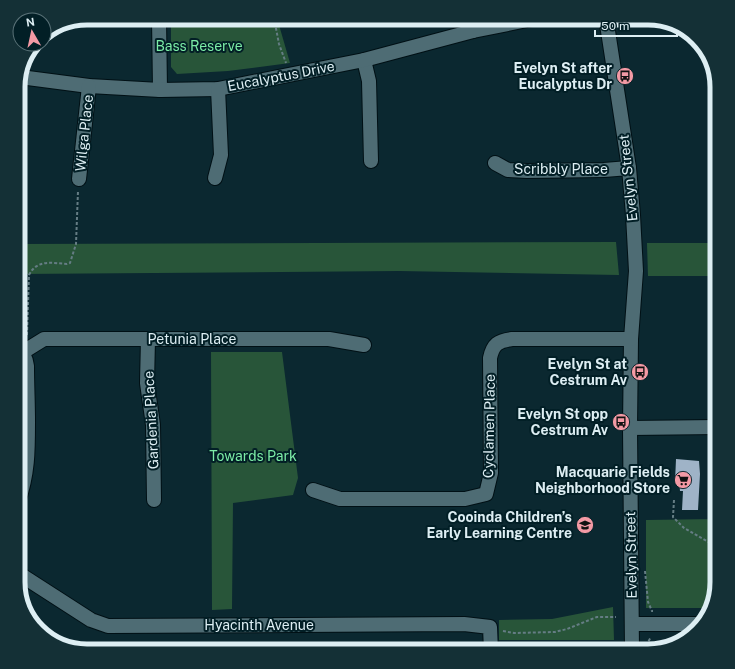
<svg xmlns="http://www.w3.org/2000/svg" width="735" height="669" viewBox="0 0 735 669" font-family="'Public Sans',sans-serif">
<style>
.green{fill:#285539}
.building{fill:#9fb3c7}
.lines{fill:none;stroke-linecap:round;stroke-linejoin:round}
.minor-casing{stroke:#001015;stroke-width:16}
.path{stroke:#657d84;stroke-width:2;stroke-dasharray:3 2;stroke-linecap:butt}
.minor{stroke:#4e6c74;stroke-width:14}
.labels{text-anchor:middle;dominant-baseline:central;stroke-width:4;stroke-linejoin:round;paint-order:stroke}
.park-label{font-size:14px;fill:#7ceca6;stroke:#021f26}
.poi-label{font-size:14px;font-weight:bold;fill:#ddeef3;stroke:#021f26;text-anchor:end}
.street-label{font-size:14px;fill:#ddeef3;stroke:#021f26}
.rim{fill:none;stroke:#ddeef3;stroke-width:5}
</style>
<rect width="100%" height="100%" fill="#0b2830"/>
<!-- green -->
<g class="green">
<path d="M 171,18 L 277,18 L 290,63 L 228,71 L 177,74 L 171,67 Z"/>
<path d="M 616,242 L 619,275 L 399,271 L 18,274 L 18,244 Z"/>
<path d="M 647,243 L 717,243 L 717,276 L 648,276 Z"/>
<path d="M 211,352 L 282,352 L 298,478 L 293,495 L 233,503 L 232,609 L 212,610 Z"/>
<path d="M 717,442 L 717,582 L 712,608 L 646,608 L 646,520 L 717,519 Z"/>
<path d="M 613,607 L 614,640 L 499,640 L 499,620 L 552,619 Z"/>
<rect x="215" y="644" width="65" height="7"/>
</g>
<!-- building -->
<path class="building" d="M 676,459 L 699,461 L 700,474 L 698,510 L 682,510 L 683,491 L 680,491 L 679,481 L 675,482 Z"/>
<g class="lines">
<defs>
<g id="minor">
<path d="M 159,18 L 160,90"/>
<path d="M 469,18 L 473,31"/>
<path d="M 606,18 L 629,168 L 633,215 L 636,271 L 631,339 L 630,428 L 632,651"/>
<path d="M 364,60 L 369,81 L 371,161"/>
<path d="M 20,77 L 89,86 L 160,90 L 218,89 L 364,60 L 473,31 L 537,18"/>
<path d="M 495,163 L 508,170 L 527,171 L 604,170 L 629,168"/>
<path d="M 215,178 L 221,155 L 218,89"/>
<path d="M 79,179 L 89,86"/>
<path d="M 148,339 L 147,383 L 153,425 L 154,500"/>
<path d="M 23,352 L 44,339 L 329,339 L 364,345"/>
<path d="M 630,428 L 717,427"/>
<path d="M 313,490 L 340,499 L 465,499 L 486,494 L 491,473 L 490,358 C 493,344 498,341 512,339 L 631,339"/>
<path d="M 18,502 C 28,474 28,451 28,422 C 28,403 27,385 27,366 C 26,358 24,353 18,349"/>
<path d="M 18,573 L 91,620 L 108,626 L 464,624 L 490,627 L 491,651"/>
<path d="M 632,624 L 701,624"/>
</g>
</defs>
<!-- minor casing -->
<use href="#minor" class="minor-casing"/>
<!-- path -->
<g class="path">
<path d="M 274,18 L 279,44 L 286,63"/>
<path d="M 27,335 L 29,275 C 37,259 52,263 67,264 L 70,263 L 76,244 L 78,191"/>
<path d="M 674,500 L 673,517 L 684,528 L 712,544 L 717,550"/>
<path d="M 645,571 L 648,602 L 652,611 L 653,611"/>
<path d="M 701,611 L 710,611"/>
<path d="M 503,631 L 514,633 L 555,632 L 567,629 L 597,617 L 616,617"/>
<path d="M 648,651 L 648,642 L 651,637"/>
</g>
<!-- minor -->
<use href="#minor" class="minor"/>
</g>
<!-- icons -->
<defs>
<symbol id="bus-disc" viewBox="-11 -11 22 22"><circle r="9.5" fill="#f49aa5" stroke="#021f26"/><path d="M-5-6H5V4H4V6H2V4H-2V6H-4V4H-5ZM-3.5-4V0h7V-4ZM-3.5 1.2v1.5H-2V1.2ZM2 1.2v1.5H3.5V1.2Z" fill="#111"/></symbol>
<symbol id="supermarket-disc" viewBox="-11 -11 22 22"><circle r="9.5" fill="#f49aa5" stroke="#021f26"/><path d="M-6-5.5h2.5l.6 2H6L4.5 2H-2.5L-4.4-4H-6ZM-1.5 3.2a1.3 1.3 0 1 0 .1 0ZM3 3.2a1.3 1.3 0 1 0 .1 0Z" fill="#111"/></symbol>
<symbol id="school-disc" viewBox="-11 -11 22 22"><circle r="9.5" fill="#f49aa5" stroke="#021f26"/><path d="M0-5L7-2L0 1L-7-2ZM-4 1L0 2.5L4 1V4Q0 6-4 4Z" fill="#111"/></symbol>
</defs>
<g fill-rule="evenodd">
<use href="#bus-disc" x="615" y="66" width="20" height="20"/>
<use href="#bus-disc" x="630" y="362" width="20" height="20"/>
<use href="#bus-disc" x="611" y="412" width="20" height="20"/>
<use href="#supermarket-disc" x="673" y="470" width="20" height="20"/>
<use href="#school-disc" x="575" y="515" width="20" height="20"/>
</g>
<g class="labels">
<!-- park labels -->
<g class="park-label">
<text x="199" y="46">Bass Reserve</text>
<text x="253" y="456">Towards Park</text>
</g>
<!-- poi labels -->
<g class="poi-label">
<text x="612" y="68">Evelyn St after<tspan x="612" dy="16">Eucalyptus Dr</tspan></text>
<text x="627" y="364">Evelyn St at<tspan x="627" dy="16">Cestrum Av</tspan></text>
<text x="608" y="414">Evelyn St opp<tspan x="608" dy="16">Cestrum Av</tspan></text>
<text x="670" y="472">Macquarie Fields<tspan x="670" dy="16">Neighborhood Store</tspan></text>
<text x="572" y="517">Cooinda Children’s<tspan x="572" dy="16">Early Learning Centre</tspan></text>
</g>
<!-- street labels -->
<g class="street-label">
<text transform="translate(281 76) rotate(-11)">Eucalyptus Drive</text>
<text transform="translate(84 133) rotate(-84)">Wilga Place</text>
<text x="561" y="169">Scribbly Place</text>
<text transform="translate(628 178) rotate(-96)">Evelyn Street</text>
<text x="192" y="339">Petunia Place</text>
<text transform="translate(151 420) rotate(-93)">Gardenia Place</text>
<text transform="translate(489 426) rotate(-89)">Cyclamen Place</text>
<text transform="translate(631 555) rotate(-91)">Evelyn Street</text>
<text x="259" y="625">Hyacinth Avenue</text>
</g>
</g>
<!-- crop -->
<path d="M0 0H735V669H0ZM87 25H648A62 62 0 0 1 710 87V582A62 62 0 0 1 648 644H87A62 62 0 0 1 25 582V87A62 62 0 0 1 87 25Z" fill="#143036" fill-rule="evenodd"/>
<path class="rim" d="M87 25H648A62 62 0 0 1 710 87V582A62 62 0 0 1 648 644H87A62 62 0 0 1 25 582V87A62 62 0 0 1 87 25Z"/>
<!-- north arrow -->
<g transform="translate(32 32) rotate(351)"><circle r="19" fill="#021f26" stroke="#5a7278"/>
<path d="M0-3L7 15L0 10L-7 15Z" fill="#f49aa5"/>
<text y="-6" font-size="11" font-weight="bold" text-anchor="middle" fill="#ddeef3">N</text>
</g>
<!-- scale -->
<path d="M595 30v6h82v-6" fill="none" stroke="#ddeef3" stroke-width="2"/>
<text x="601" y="30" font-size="12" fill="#ddeef3" stroke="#021f26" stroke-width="3" paint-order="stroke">50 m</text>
</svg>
